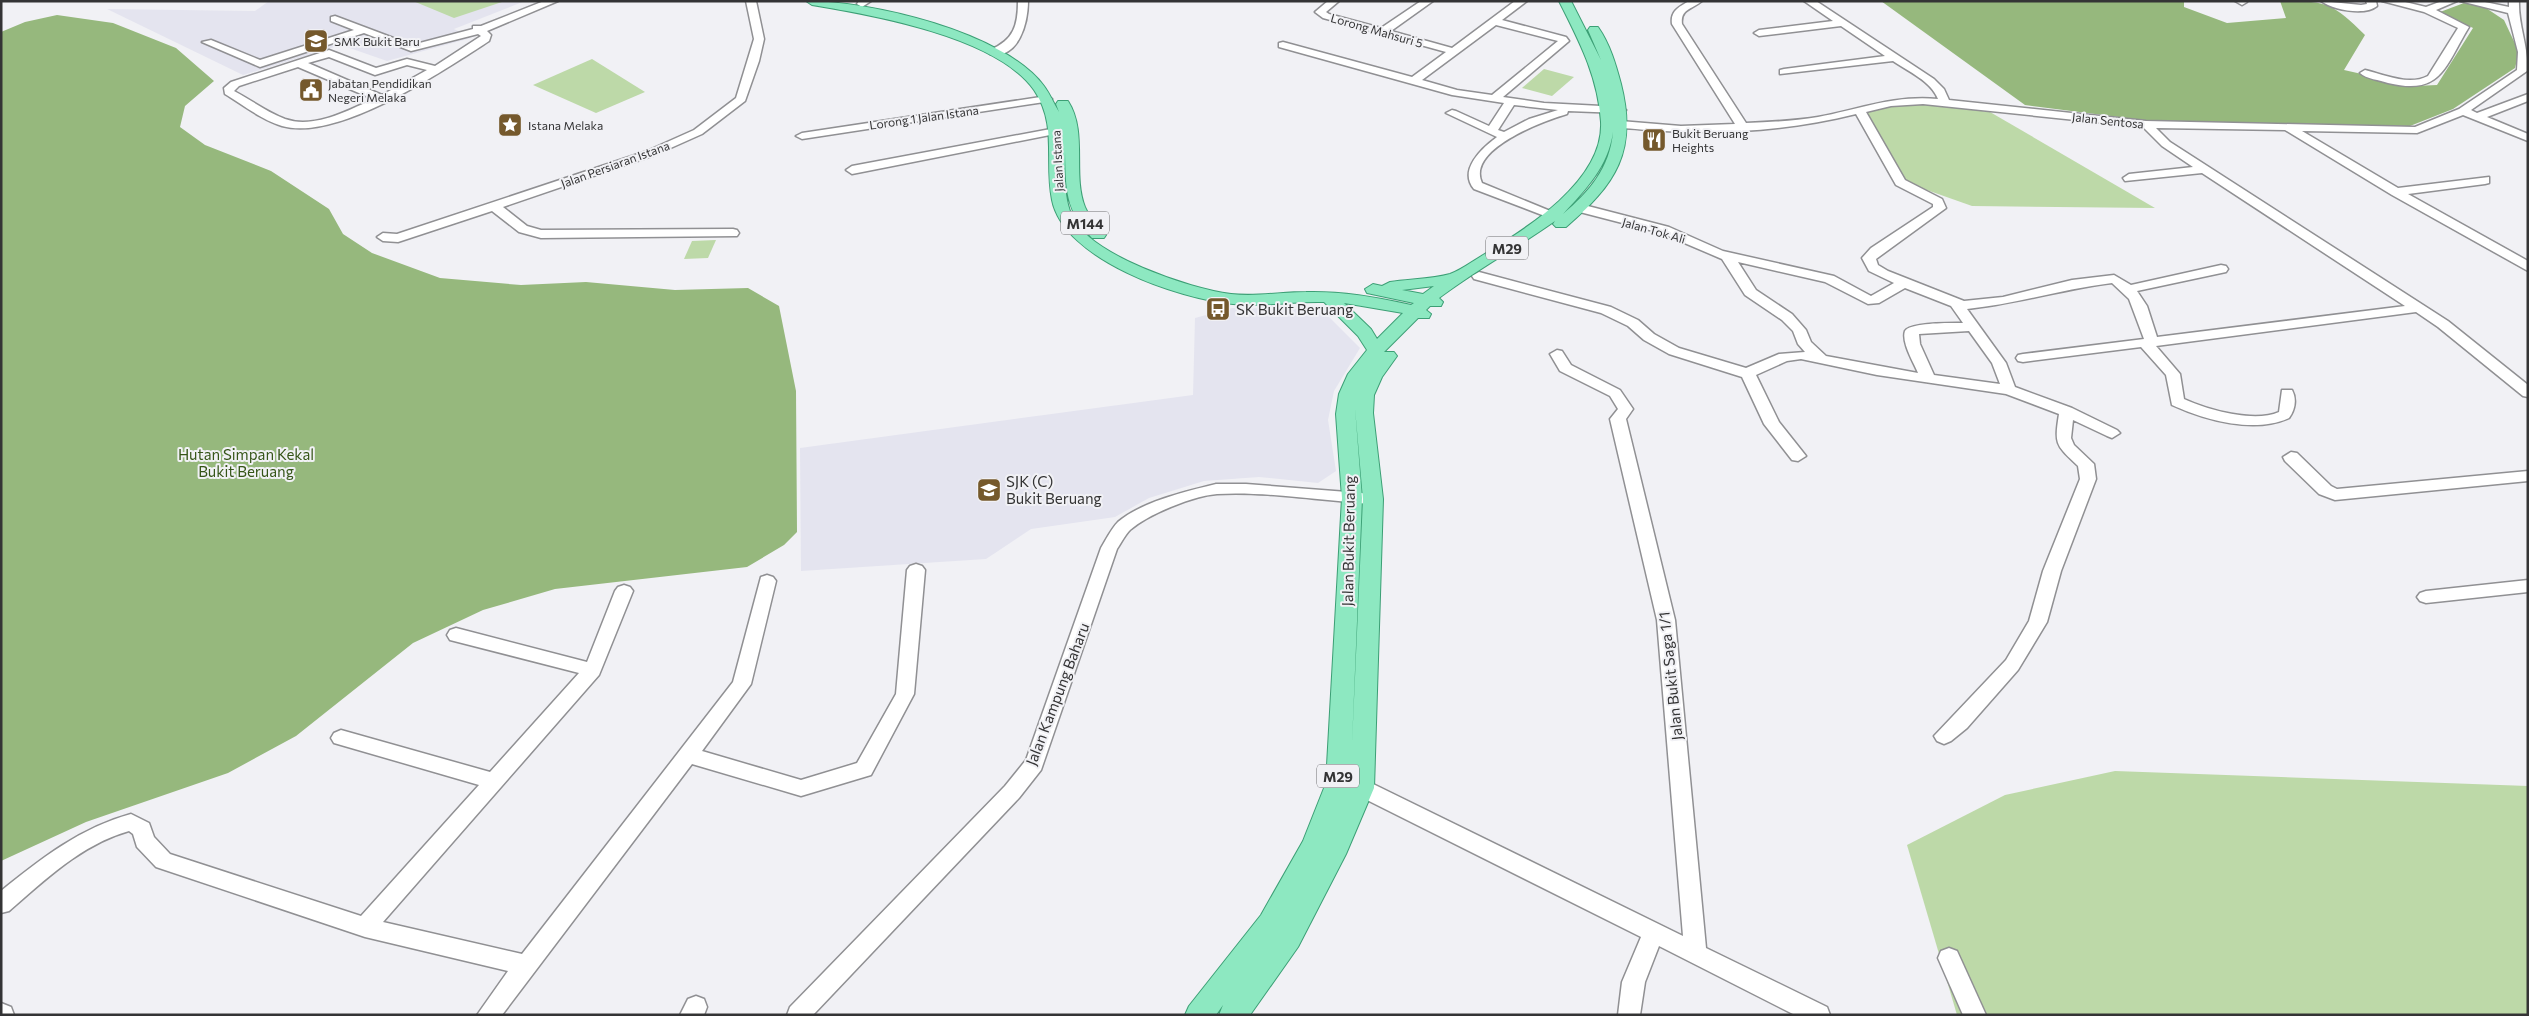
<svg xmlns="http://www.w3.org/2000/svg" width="2529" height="1016" viewBox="0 0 2529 1016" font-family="Commissioner,sans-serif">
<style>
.built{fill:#e4e4ef}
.green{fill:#bdd9a8}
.forest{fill:#96b87d}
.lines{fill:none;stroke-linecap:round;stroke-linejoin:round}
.minor-casing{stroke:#909093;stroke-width:3}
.major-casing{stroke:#3c9f75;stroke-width:2}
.minor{fill:#fff;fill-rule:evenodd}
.major{fill:#8de8c1;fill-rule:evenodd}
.labels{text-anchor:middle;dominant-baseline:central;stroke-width:4;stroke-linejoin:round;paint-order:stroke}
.far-street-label{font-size:12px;fill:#343435;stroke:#f1f1f5}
.far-poi-label{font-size:12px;fill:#343435;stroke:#f1f1f5;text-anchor:start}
.shield{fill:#f1f1f5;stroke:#6d6d6f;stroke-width:1}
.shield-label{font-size:14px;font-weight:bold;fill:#343435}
.poi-label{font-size:15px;fill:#343435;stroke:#f1f1f5;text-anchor:start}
.park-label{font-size:15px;fill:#355517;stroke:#f1f1f5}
.street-label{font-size:15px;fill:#343435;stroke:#f1f1f5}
</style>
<rect width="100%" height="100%" fill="#f1f1f5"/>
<!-- built -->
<g class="built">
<path d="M 269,1 L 525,1 L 454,29 L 471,38 L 387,61 L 341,45 L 243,75 L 107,9 L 255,11 Z"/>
<path d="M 1232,308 L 1321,309 L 1360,348 L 1334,391 L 1328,420 L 1336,471 L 1318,483 L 1259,477 L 1204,481 L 1149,498 L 1115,517 L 1031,529 L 986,559 L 801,571 L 800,448 L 1193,395 L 1195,318 Z"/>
</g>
<!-- green -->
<g class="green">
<path d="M 413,1 L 505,1 L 454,18 Z"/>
<path d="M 592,59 L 645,92 L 596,113 L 533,85 Z"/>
<path d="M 1544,69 L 1574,77 L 1552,96 L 1522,88 Z"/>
<path d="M 1893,104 L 1924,104 L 1990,112 L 2155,208 L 1972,206 L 1907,183 L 1866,112 Z"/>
<path d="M 716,240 L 708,258 L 684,259 L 692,241 Z"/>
<path d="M 2115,771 L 2528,786 L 2528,1015 L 1957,1015 L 1907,845 L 2005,795 Z"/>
</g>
<!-- forest -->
<g class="forest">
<path d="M 1881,1 L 2184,1 L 2184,7 L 2227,23 L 2286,18 L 2280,1 C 2326,1 2332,2 2365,35 L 2344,70 L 2415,86 L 2437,85 L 2473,28 L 2440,12 L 2464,3 L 2486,8 L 2504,20 L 2519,52 L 2515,68 L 2453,109 L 2410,126 L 2166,123 L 2025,105 Z"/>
<path d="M 57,15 L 113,23 L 176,48 L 214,81 L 185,106 L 180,127 L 205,145 L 271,171 L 329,209 L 343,234 L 372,253 L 440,278 L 521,285 L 586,282 L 675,290 L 748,288 L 779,306 L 796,391 L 797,532 L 784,545 L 747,567 L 555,589 L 483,610 L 413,643 L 296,736 L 228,773 L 86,822 L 1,861 L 1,32 L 25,22 Z"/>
</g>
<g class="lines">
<defs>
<g id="minor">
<path d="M 544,1 L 558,1 L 487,31 L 491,35 L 489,41 C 443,71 338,142 282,126 C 262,120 243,105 225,94 L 224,88 L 231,82 L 329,50 L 376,68 L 407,59 L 435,66 L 481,36 L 478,34 L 411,51 L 364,33 L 260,67 L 202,42 L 211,40 L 260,60 L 354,30 L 331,21 L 331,17 L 335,16 L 412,45 L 473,29 L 473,26 L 481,26 ZM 329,57 L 375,75 L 407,65 L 427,70 L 382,95 L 308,63 ZM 298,67 L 373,99 C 348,111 313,129 285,119 C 267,112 251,100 234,91 L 239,86 Z"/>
<path d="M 746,1 L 756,1 L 764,39 L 759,61 L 745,101 L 702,134 L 655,155 L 503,207 L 527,226 L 541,230 L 733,229 L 737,230 L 739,233 L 737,236 L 541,238 L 519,232 L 492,211 L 398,242 L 383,241 L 377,237 L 383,233 L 397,234 L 647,151 L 694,130 L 736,98 L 754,39 Z"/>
<path d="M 859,1 L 871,1 L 862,7 L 857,4 Z"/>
<path d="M 1018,1 L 1028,1 C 1028,22 1019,60 990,54 L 990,50 C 1014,40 1018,25 1018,1 Z"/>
<path d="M 1328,1 L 1339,1 L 1326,12 L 1329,14 L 1381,28 L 1421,1 L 1433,1 L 1391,31 L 1452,48 L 1515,1 L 1527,1 L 1502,20 L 1566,37 L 1569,41 L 1503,97 L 1544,103 L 1620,107 L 1626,110 L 1620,113 L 1568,111 L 1567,114 C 1544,121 1466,149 1482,183 L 1560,215 L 1554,219 L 1550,218 L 1474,189 C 1458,170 1482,148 1497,137 L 1446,113 L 1452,110 L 1456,111 L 1489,126 L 1504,103 L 1452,95 L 1279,47 L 1279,43 L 1283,42 L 1412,77 L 1446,52 L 1323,18 L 1315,12 ZM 1496,25 L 1558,41 L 1492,95 L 1457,90 L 1422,80 ZM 1514,105 L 1558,110 L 1529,119 L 1504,132 L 1498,130 Z"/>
<path d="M 1689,1 L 1702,1 C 1693,9 1680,9 1682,24 L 1746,123 C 1770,122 1794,121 1818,117 C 1861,109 1893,95 1938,99 C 1931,81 1909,72 1893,61 L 1780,74 L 1780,70 L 1784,69 L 1885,56 L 1841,26 L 1759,36 L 1754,33 L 1759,30 L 1833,21 L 1804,1 L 1816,1 L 1934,79 L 1944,89 L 1949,100 L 2146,121 L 2415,127 L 2459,109 L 2517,70 L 2518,52 L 2508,13 L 2460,1 L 2480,1 L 2509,7 L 2509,1 L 2519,1 C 2518,26 2529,47 2527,71 L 2471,110 L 2477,113 L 2528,94 L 2528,101 L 2487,117 L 2528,134 L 2528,141 L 2463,115 L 2417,133 L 2302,131 L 2398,188 L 2489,177 L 2489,183 L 2485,184 L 2408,194 L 2528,261 L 2528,271 L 2392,195 L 2285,130 L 2156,128 L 2170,142 L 2448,321 L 2528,385 L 2528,397 L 2523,396 L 2438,327 L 2416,312 L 2156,346 L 2180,374 L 2184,399 C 2208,410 2254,423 2279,412 L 2282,390 L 2292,390 C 2297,399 2295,410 2289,418 C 2254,434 2205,420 2172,405 L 2166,375 L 2141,347 L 2023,362 L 2018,361 L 2016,358 L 2018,355 L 2023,354 L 2144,339 L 2129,299 L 2112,283 C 2063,289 2016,304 1967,309 L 2006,363 L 2015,387 L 2072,408 L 2117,430 L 2120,433 L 2112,438 L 2107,436 L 2073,420 L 2071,438 L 2074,445 L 2094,464 L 2096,479 L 2061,571 L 2047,622 L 2018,670 L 1967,728 L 1951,741 L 1944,744 L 1937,741 L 1934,736 L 2006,660 L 2029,621 L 2043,571 L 2080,479 L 2078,466 C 2056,445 2054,445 2059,414 L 2006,394 L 1877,375 L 1801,359 L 1787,361 L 1756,375 L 1779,422 L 1806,456 L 1798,461 L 1792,460 L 1764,424 L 1742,377 L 1669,354 L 1644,340 L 1628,326 L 1601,313 L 1474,279 L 1472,276 L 1479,272 L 1611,307 L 1638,320 L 1654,334 L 1679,348 L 1746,368 L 1779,354 L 1805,352 L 1798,344 L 1793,331 L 1782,320 L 1745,295 L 1722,259 L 1661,233 L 1576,211 L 1574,208 L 1576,205 L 1580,204 L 1669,227 L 1723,251 L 1834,276 L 1871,296 L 1894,283 L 1869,271 L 1862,258 L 1871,248 L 1933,207 L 1933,204 L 1896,185 L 1856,114 C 1788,131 1717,135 1646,130 C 1632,128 1617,129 1604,125 L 1604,121 L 1608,120 L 1681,126 L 1735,124 L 1672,24 C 1670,11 1679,7 1689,1 ZM 1923,104 L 2143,127 L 2162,146 L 2193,167 L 2129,174 L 2123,178 L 2125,181 L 2202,173 L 2405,306 L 2157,337 L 2147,306 L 2137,291 L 2226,272 L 2228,269 L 2226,266 L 2221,265 L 2131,285 L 2114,275 L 2072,280 L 2003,297 L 1964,301 L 1888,271 L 1878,265 L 1876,259 L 1946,208 L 1942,199 L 1905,180 L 1866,112 L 1891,106 ZM 1738,262 L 1825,282 L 1868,304 L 1879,303 L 1905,288 L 1951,306 L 1963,323 C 1953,323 1910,322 1905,331 C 1901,342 1914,363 1918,373 L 1826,356 L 1811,342 L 1806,330 L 1792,314 L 1756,290 ZM 1969,331 L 1992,363 L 2000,384 L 1934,375 L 1920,344 L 1919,334 Z"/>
<path d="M 2235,1 L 2246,1 L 2247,2 L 2242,5 Z"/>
<path d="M 2321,1 L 2361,5 L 2367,4 L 2366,1 L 2376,1 L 2377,6 C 2365,16 2333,10 2321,1 Z"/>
<path d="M 2382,1 L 2401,1 L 2426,7 L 2442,1 L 2457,1 L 2436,10 L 2469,27 C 2445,66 2442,96 2388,83 C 2380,80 2366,79 2360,73 L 2365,70 C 2385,75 2409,86 2428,76 L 2458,28 L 2424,12 Z"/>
<path d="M 1047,96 L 1052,99 L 1051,101 L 802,139 L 796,136 L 802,133 Z"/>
<path d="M 1056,128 L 1060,129 L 1060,133 L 852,174 L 846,170 L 852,166 Z"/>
<path d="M 1557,350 L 1562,351 L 1571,365 L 1620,390 L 1633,409 L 1626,419 L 1675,620 L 1706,948 L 1827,1007 L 1830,1015 L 1795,1015 L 1659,946 L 1645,982 L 1640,1015 L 1618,1015 L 1622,982 L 1641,937 L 1355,794 L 1352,788 L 1355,782 L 1362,780 L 1369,782 L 1683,936 L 1657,620 L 1610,419 L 1618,409 L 1610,396 L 1560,371 L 1550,354 Z"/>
<path d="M 2291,452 L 2297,453 L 2331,486 L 2337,489 L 2528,471 L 2528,481 L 2335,500 L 2319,494 L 2285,461 L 2283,457 Z"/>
<path d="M 1216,484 L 1246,484 L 1373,494 L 1379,495 L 1381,499 L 1379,503 L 1373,504 C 1325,501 1264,491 1217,494 C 1193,496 1148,514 1130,530 C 1125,535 1121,543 1117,549 L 1041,770 L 1019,798 L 813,1015 L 787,1015 L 790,1007 L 1005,786 L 1026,760 L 1101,548 C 1106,540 1111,529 1118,522 C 1141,502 1187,491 1216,484 Z"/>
<path d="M 916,564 L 922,566 L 925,570 L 914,694 L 871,775 L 801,796 L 692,764 L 502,1015 L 477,1015 L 508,971 L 365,937 L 156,867 L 137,847 L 133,834 L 129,831 C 82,844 45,880 9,911 L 1,913 L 1,891 C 42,858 80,828 131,814 L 149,823 L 154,837 L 170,854 L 361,916 L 479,785 L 334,743 L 331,738 L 334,733 L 341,730 L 490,772 L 579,673 L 450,640 L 447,635 L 450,630 L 456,628 L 587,662 L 615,591 L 618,587 L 624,585 L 630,587 L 633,591 L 599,675 L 383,922 L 522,954 L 733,682 L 761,577 L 767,575 L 773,577 L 776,581 L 751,684 L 702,751 L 801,780 L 857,763 L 896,694 L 907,570 L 910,566 Z"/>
<path d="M 2528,580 L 2528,592 L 2426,603 L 2420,601 L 2417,597 L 2420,593 L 2426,591 Z"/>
<path d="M 1949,948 L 1957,951 L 1986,1015 L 1963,1015 L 1938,958 L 1941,951 Z"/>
<path d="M 696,996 L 704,999 L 707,1007 L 704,1015 L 680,1015 L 688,999 Z"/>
<path d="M 1,1003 L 11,1007 L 14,1015 L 1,1015 Z"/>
</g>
<path id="major" d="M 806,1 C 871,1 1004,32 1044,86 C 1050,94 1054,104 1059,112 L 1056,104 L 1058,101 L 1068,101 C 1088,132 1072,174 1085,207 C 1090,219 1099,225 1106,235 L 1104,238 L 1092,238 C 1065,210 1066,190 1065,152 C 1065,173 1063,196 1072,216 C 1089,255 1190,289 1231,294 C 1256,297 1281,292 1306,292 C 1342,291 1377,297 1411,305 L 1414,303 L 1367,293 L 1365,289 L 1373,284 L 1382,286 L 1390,282 C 1409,279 1431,279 1450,274 C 1461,270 1473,261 1483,255 C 1526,229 1604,181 1601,122 C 1598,76 1579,41 1559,1 L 1571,1 L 1601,60 L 1588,30 L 1590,27 L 1598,27 C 1610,44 1616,65 1621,84 C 1638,151 1616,184 1566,227 L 1556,227 L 1553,224 L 1555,221 C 1517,248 1476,270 1439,298 L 1443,302 L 1441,306 L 1430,306 L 1426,310 L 1431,314 L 1429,318 L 1418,318 L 1384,352 L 1394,352 L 1397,356 L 1382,377 L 1374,395 L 1373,413 L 1383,499 L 1374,788 L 1346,854 L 1298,947 L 1250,1015 L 1219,1015 L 1223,1005 L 1216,1015 L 1185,1015 L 1189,1006 L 1261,915 L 1303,841 L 1326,783 L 1342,498 L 1336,414 L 1339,394 L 1348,374 L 1367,350 L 1358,336 L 1324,302 C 1293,301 1263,307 1233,304 C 1179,299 1064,260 1052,200 C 1044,162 1058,125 1034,90 C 997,37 873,15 812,5 ZM 1613,132 C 1610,168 1589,192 1563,214 C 1586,189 1608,167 1613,132 ZM 1434,286 L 1423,294 L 1402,290 ZM 1344,303 L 1403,313 L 1377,339 L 1371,329 ZM 1355,408 L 1363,499 L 1352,744 L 1362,498 Z"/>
</defs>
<!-- minor casing -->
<use href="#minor" class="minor-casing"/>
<!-- major casing -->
<use href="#major" class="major-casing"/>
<!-- minor -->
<use href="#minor" class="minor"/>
<!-- major -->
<use href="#major" class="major"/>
</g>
<!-- icons -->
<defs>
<symbol id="school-square" viewBox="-11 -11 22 22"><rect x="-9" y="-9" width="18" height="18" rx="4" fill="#75592c" stroke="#f1f1f5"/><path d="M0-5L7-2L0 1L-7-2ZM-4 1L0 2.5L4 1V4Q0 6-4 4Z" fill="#fff"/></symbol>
<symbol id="civic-square" viewBox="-11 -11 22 22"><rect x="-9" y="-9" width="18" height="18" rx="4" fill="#75592c" stroke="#f1f1f5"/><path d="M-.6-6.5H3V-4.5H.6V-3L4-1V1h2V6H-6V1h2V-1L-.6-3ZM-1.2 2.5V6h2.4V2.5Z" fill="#fff"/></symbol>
<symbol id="sight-square" viewBox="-11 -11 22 22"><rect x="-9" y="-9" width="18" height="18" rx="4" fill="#75592c" stroke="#f1f1f5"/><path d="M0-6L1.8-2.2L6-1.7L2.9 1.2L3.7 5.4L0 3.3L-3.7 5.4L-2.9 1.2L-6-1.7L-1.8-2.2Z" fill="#fff"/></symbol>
<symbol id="restaurant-square" viewBox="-11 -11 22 22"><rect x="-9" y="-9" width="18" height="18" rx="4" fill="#75592c" stroke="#f1f1f5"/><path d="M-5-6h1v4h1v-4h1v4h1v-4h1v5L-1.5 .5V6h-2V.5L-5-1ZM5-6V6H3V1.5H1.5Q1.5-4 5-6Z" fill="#fff"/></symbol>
<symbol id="bus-square" viewBox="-11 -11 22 22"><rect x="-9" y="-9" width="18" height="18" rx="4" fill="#75592c" stroke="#f1f1f5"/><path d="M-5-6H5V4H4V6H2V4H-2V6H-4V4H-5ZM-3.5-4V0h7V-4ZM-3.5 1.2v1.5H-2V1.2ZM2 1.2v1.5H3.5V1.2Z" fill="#fff"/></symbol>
</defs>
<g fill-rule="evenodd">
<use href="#school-square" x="302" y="27" width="28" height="28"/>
<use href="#civic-square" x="297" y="76" width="28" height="28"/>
<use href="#sight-square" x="496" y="111" width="28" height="28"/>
<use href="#restaurant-square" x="1640" y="126" width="28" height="28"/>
<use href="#bus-square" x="1204" y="295" width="28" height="28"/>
<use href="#school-square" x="975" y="476" width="28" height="28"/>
</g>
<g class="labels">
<!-- far-street labels -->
<g class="far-street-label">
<text transform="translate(1377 30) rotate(16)">Lorong Mahsuri 5</text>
<text transform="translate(924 117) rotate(-8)">Lorong 1 Jalan Istana</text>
<text transform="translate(2108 120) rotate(6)">Jalan Sentosa</text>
<text transform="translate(1057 161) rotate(-93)">Jalan Istana</text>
<text transform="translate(615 164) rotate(-20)">Jalan Persiaran Istana</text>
<text transform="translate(1654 230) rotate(16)">Jalan Tok Ali</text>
</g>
<!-- far-poi labels -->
<g class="far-poi-label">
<text x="334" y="41">SMK Bukit Baru</text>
<text x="328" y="83">Jabatan Pendidikan<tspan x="328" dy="14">Negeri Melaka</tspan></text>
<text x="528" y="125">Istana Melaka</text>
<text x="1672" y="133">Bukit Beruang<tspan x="1672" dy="14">Heights</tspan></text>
</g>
<!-- shield labels -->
<g class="shield">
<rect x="1061" y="211.5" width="48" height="23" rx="4"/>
<rect x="1486" y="236.5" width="42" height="23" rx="4"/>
<rect x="1317" y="764.5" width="42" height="23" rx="4"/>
</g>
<g class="shield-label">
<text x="1085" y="223">M144</text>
<text x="1507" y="248">M29</text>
<text x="1338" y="776">M29</text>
</g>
<!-- poi labels -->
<g class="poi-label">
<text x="1236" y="309">SK Bukit Beruang</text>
<text x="1006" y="481">SJK (C)<tspan x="1006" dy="17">Bukit Beruang</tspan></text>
</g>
<!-- park labels -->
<g class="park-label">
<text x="246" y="454">Hutan Simpan Kekal<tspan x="246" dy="17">Bukit Beruang</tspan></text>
</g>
<!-- street labels -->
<g class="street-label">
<text transform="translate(1348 541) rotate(-89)">Jalan Bukit Beruang</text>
<text transform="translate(1670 676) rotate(-96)">Jalan Bukit Saga 1/1</text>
<text transform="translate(1057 694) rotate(-69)">Jalan Kampung Baharu</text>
</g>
</g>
<!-- border -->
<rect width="2529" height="1016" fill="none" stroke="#343435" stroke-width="5"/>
</svg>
